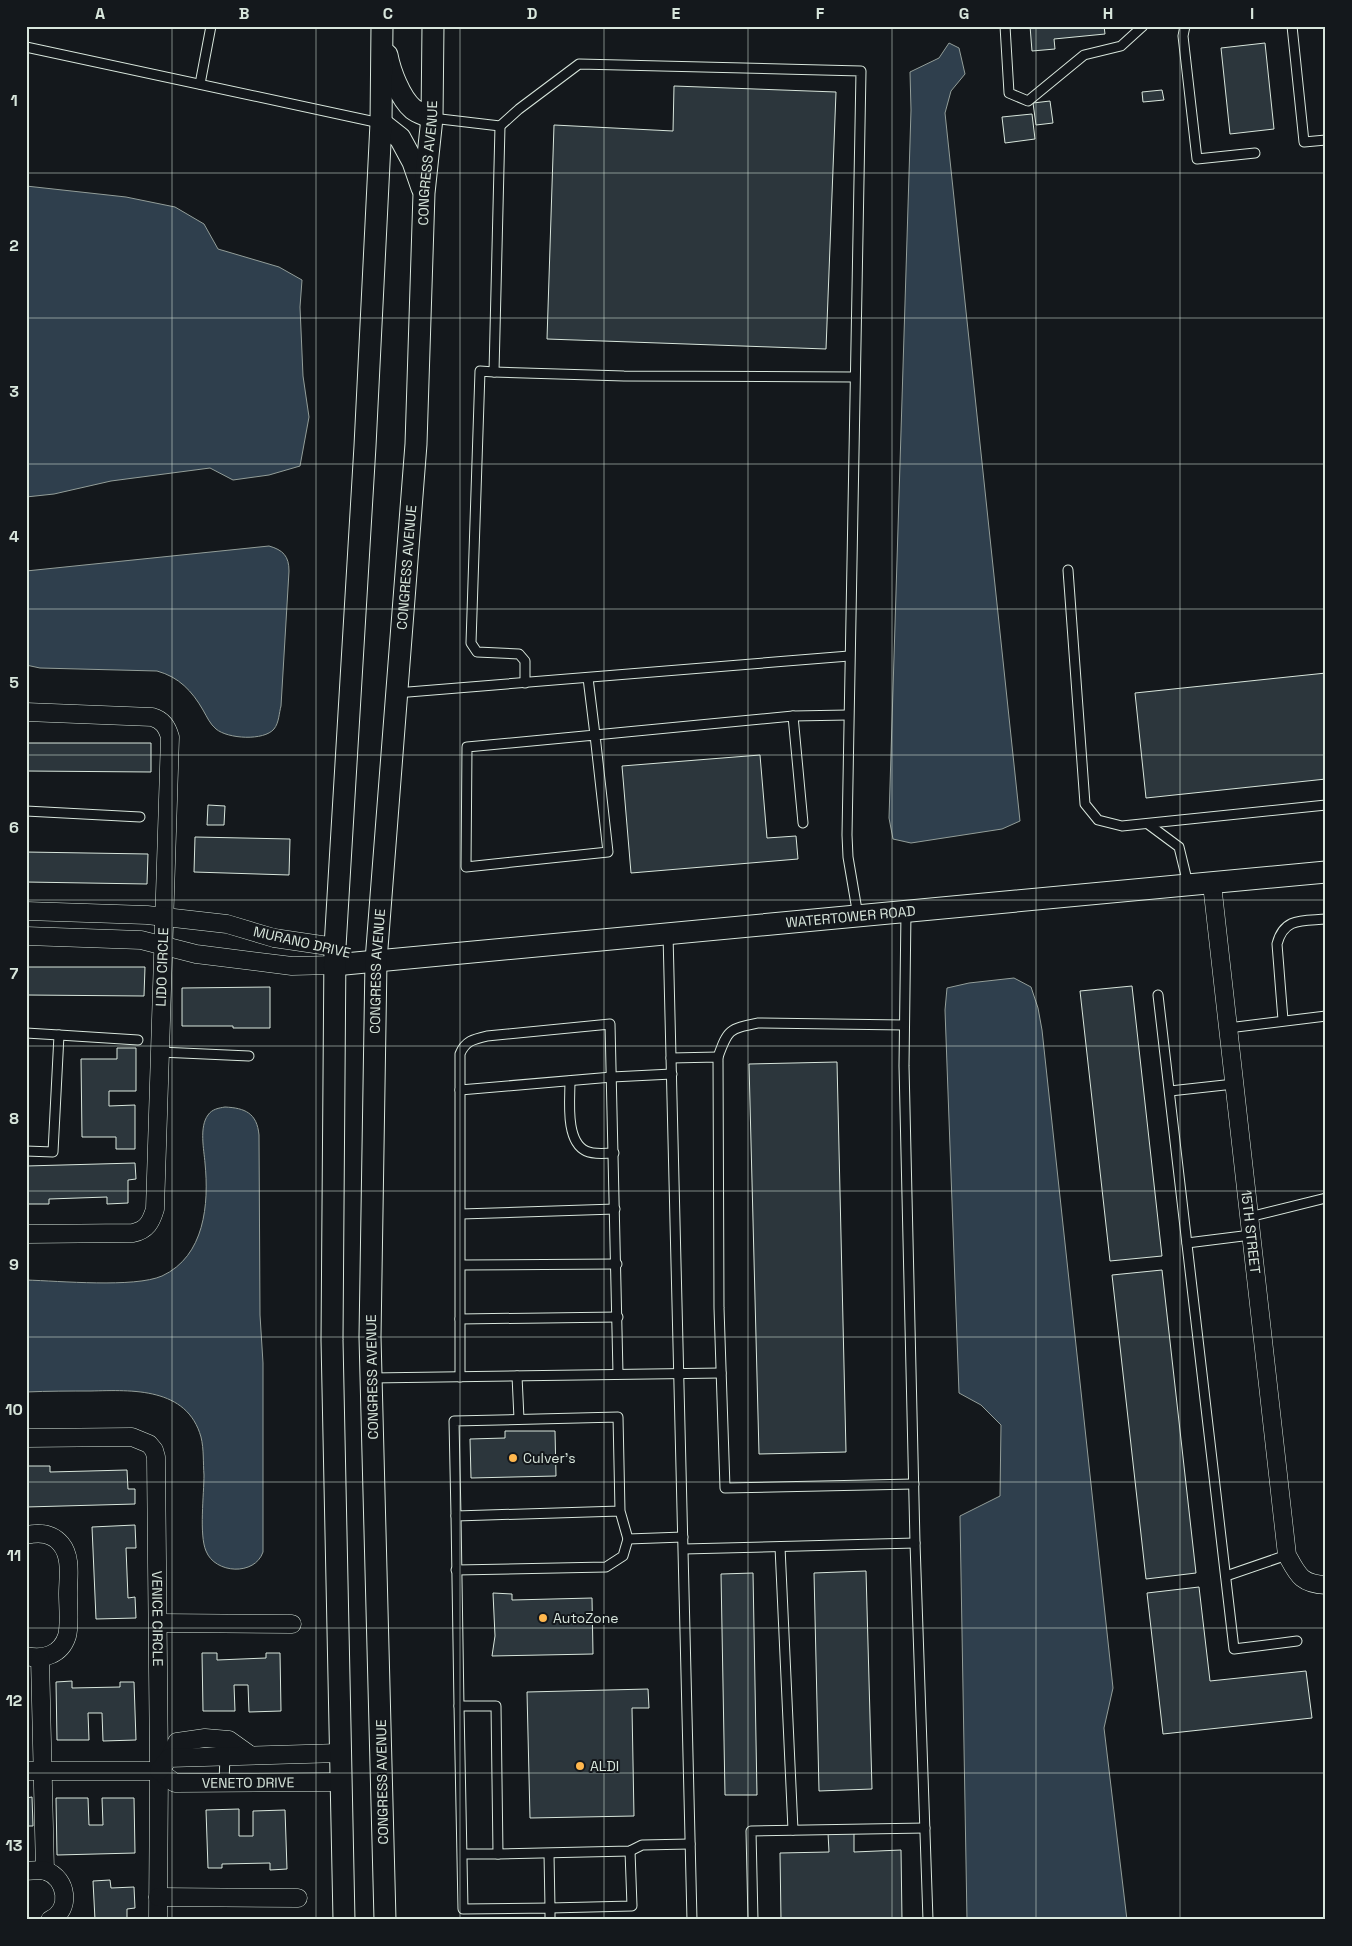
<svg xmlns="http://www.w3.org/2000/svg" width="1352" height="1946" viewBox="0 0 1352 1946" font-family="'Space Grotesk',sans-serif">
<style>
.water{fill:#2f3f4d;stroke:#939e99}
.building{fill:#2c363c;stroke:#d8e6dc}
.lines{fill:none;stroke-linecap:round;stroke-linejoin:round}
.service-casing{stroke:#d8e6dc;stroke-width:11}
.minor-casing{stroke:#d8e6dc;stroke-width:19}
.tertiary-casing{stroke:#d8e6dc;stroke-width:23}
.service{stroke:#14181c;stroke-width:9}
.minor{stroke:#14181c;stroke-width:18}
.tertiary{stroke:#14181c;stroke-width:21}
.grid{fill:none;stroke:#d8e6dc;stroke-width:1;stroke-opacity:0.55}
.poi-dot{fill:#ffb74d;stroke:#14181c;stroke-width:2}
.labels{text-anchor:middle;dominant-baseline:central;stroke-width:4;stroke-linejoin:round;paint-order:stroke}
.street-label{font-size:14px;fill:#d8e6dc;stroke:#14181c}
.poi-label{font-size:14px;fill:#d8e6dc;stroke:#14181c;text-anchor:start}
.neatline{fill:none;stroke:#d8e6dc;stroke-width:2}
.grid-label{font-size:16px;text-anchor:middle;font-weight:bold;fill:#d8e6dc}
</style>
<rect width="100%" height="100%" fill="#14181c"/>
<!-- water -->
<g class="water">
<path d="M 949,43 L 959,48 L 965,74 L 951,91 L 945,113 L 1020,821 L 1002,829 L 911,843 L 893,839 L 889,818 L 911,110 L 910,72 L 939,58 Z"/>
<path d="M 26,186 L 126,197 L 175,207 L 204,224 L 218,249 L 279,267 L 302,280 L 300,307 L 303,376 L 309,417 L 300,466 L 269,475 L 233,480 L 210,468 L 111,481 L 54,494 L 26,497 Z"/>
<path d="M 269,546 C 283,550 289,556 289,571 L 281,706 C 279,713 279,723 274,729 C 264,741 228,739 216,729 C 210,724 207,717 203,710 C 192,691 179,677 157,671 L 40,668 L 26,665 L 26,571 Z"/>
<path d="M 1014,978 L 1031,987 L 1038,1008 L 1042,1030 L 1113,1688 L 1104,1728 L 1127,1920 L 967,1920 L 960,1516 L 1000,1496 L 1001,1425 L 981,1405 L 959,1393 L 945,1010 L 947,988 L 969,983 Z"/>
<path d="M 225,1107 C 245,1108 257,1113 259,1135 L 260,1315 L 263,1363 L 263,1552 C 255,1576 215,1574 206,1551 C 199,1535 204,1494 204,1475 C 203,1463 204,1449 201,1437 C 187,1387 132,1390 91,1391 C 70,1391 48,1391 26,1392 L 26,1280 C 60,1281 134,1288 162,1276 C 205,1256 209,1204 205,1163 C 204,1150 199,1127 208,1115 C 212,1109 219,1108 225,1107 Z"/>
</g>
<!-- building -->
<g class="building">
<path d="M 1030,26 L 1104,26 L 1105,34 L 1054,39 L 1055,49 L 1032,51 Z"/>
<path d="M 1265,43 L 1274,129 L 1230,134 L 1221,48 Z"/>
<path d="M 674,86 L 836,92 L 826,349 L 547,339 L 554,125 L 673,131 Z"/>
<path d="M 1162,90 L 1164,100 L 1143,102 L 1142,92 Z"/>
<path d="M 1050,101 L 1053,123 L 1036,125 L 1033,103 Z"/>
<path d="M 1032,114 L 1035,139 L 1005,143 L 1002,117 Z"/>
<path d="M 1326,673 L 1326,779 L 1146,798 L 1135,693 Z"/>
<path d="M 26,743 L 151,743 L 151,772 L 26,771 Z"/>
<path d="M 760,755 L 767,838 L 796,836 L 798,859 L 631,873 L 622,766 Z"/>
<path d="M 208,805 L 225,806 L 224,825 L 207,825 Z"/>
<path d="M 195,837 L 290,839 L 289,875 L 194,872 Z"/>
<path d="M 26,852 L 148,854 L 147,884 L 26,882 Z"/>
<path d="M 26,967 L 145,967 L 144,996 L 26,995 Z"/>
<path d="M 1132,986 L 1162,1256 L 1110,1261 L 1080,991 Z"/>
<path d="M 270,987 L 270,1028 L 233,1028 L 233,1026 L 182,1026 L 182,988 Z"/>
<path d="M 117,1048 L 136,1048 L 136,1091 L 109,1091 L 109,1106 L 135,1105 L 135,1149 L 116,1149 L 116,1137 L 82,1137 L 81,1059 L 117,1059 Z"/>
<path d="M 837,1062 L 846,1452 L 759,1454 L 749,1064 Z"/>
<path d="M 135,1163 L 136,1179 L 128,1180 L 128,1203 L 107,1204 L 107,1197 L 49,1199 L 49,1204 L 28,1204 L 26,1166 Z"/>
<path d="M 1162,1270 L 1196,1573 L 1146,1579 L 1112,1275 Z"/>
<path d="M 505,1431 L 555,1431 L 556,1476 L 471,1478 L 470,1439 L 505,1438 Z"/>
<path d="M 26,1466 L 50,1466 L 50,1472 L 127,1470 L 128,1489 L 135,1489 L 135,1504 L 26,1507 Z"/>
<path d="M 135,1525 L 136,1548 L 126,1548 L 128,1598 L 135,1597 L 136,1618 L 96,1619 L 92,1527 Z"/>
<path d="M 866,1571 L 872,1789 L 819,1791 L 814,1573 Z"/>
<path d="M 753,1573 L 757,1795 L 725,1795 L 721,1574 Z"/>
<path d="M 1199,1587 L 1210,1681 L 1306,1671 L 1312,1718 L 1163,1734 L 1147,1593 Z"/>
<path d="M 493,1593 L 512,1594 L 512,1600 L 592,1598 L 593,1654 L 492,1656 L 495,1636 Z"/>
<path d="M 202,1653 L 217,1653 L 217,1660 L 266,1658 L 266,1653 L 280,1653 L 281,1711 L 249,1712 L 248,1685 L 234,1685 L 235,1711 L 203,1711 Z"/>
<path d="M 72,1681 L 72,1688 L 120,1687 L 120,1682 L 134,1682 L 136,1740 L 103,1741 L 102,1713 L 88,1713 L 89,1740 L 57,1740 L 56,1682 Z"/>
<path d="M 648,1689 L 649,1708 L 632,1708 L 634,1816 L 530,1818 L 527,1692 Z"/>
<path d="M 32,1797 L 33,1826 L 26,1826 L 26,1798 Z"/>
<path d="M 56,1798 L 88,1798 L 89,1825 L 103,1825 L 102,1798 L 134,1798 L 135,1853 L 57,1855 Z"/>
<path d="M 239,1809 L 239,1836 L 253,1836 L 253,1811 L 285,1810 L 287,1869 L 270,1870 L 270,1863 L 222,1864 L 222,1868 L 208,1868 L 206,1810 Z"/>
<path d="M 854,1832 L 854,1852 L 901,1850 L 902,1920 L 781,1920 L 780,1853 L 829,1852 L 828,1833 Z"/>
<path d="M 110,1880 L 111,1888 L 134,1887 L 135,1908 L 127,1909 L 127,1920 L 95,1920 L 93,1881 Z"/>
</g>
<g class="lines">
<defs>
<g id="service">
<path d="M 1005,26 L 1009,93 L 1028,101 L 1084,55 L 1121,46 L 1143,26"/>
<path d="M 1185,26 L 1183,36 L 1197,159 L 1255,153"/>
<path d="M 1292,26 L 1304,142 L 1326,140"/>
<path d="M 26,47 L 380,123"/>
<path d="M 200,84 L 211,26"/>
<path d="M 432,118 L 500,126 L 519,109 L 579,64 L 861,71 L 847,835 L 848,857 L 858,916"/>
<path d="M 500,126 L 494,372 L 480,371 L 471,643 L 477,652 L 519,654 L 525,661 L 525,683"/>
<path d="M 494,372 L 624,376 L 854,377"/>
<path d="M 1068,570 L 1085,804 L 1098,820 L 1122,826 L 1326,805"/>
<path d="M 588,678 L 595,735 L 467,747 L 466,867 L 608,852 L 595,735 L 793,716 L 848,715"/>
<path d="M 396,693 L 849,656"/>
<path d="M 793,716 L 803,823"/>
<path d="M 26,811 L 140,817"/>
<path d="M 1148,824 L 1179,847 L 1188,884"/>
<path d="M 906,912 L 904,1066 L 915,1543 L 928,1920"/>
<path d="M 668,934 L 692,1920"/>
<path d="M 1158,995 L 1234,1649 L 1297,1641"/>
<path d="M 1283,1020 L 1277,944 C 1284,917 1303,921 1326,919"/>
<path d="M 1228,1028 L 1326,1016"/>
<path d="M 26,1033 L 59,1035 L 53,1152 L 26,1151"/>
<path d="M 59,1035 L 138,1040"/>
<path d="M 160,1052 L 249,1056"/>
<path d="M 718,1057 C 728,1029 729,1029 758,1023 L 904,1025"/>
<path d="M 671,1058 L 718,1057 L 719,1308 L 725,1488 L 914,1484"/>
<path d="M 570,1081 C 570,1100 565,1141 586,1151 C 594,1155 605,1153 614,1153"/>
<path d="M 460,1090 L 612,1077 L 672,1074"/>
<path d="M 1170,1091 L 1234,1084"/>
<path d="M 461,1214 L 615,1209"/>
<path d="M 1249,1217 L 1326,1198"/>
<path d="M 1187,1243 L 1251,1235"/>
<path d="M 461,1265 L 617,1264"/>
<path d="M 460,1319 L 618,1317"/>
<path d="M 517,1376 L 519,1419"/>
<path d="M 460,1377 L 460,1054 C 465,1041 474,1039 487,1036 L 610,1024 L 618,1374"/>
<path d="M 372,1378 L 721,1373"/>
<path d="M 620,1511 L 618,1417 L 454,1421 L 456,1516 L 620,1511 L 628,1539 L 683,1537"/>
<path d="M 456,1516 L 459,1706"/>
<path d="M 780,1547 L 793,1830"/>
<path d="M 684,1549 L 915,1543"/>
<path d="M 456,1570 L 606,1567 L 623,1556 L 628,1539"/>
<path d="M 1226,1576 L 1287,1555"/>
<path d="M 224,1783 L 225,1756"/>
<path d="M 463,1854 L 498,1854"/>
<path d="M 549,1854 L 550,1908 L 632,1906 L 630,1851"/>
<path d="M 550,1920 L 550,1908 L 463,1909 L 459,1706 L 496,1706 L 498,1854 L 630,1851 L 642,1845 L 690,1844"/>
<path d="M 753,1920 L 751,1831 L 925,1828"/>
</g>
<g id="minor">
<path d="M 26,712 L 152,717 C 163,720 167,727 170,737 L 155,1209 C 151,1222 147,1230 133,1233 L 26,1234"/>
<path id="s1" d="M 1212,884 L 1287,1555 C 1298,1575 1301,1584 1326,1585"/>
<path d="M 26,911 L 147,915 L 227,924 L 274,938 L 335,947"/>
<path d="M 26,936 L 141,940 L 196,954 L 292,966 L 334,965"/>
<path id="s2" d="M 26,1438 L 132,1437 L 149,1444 L 154,1450 L 156,1457 L 159,1771 L 158,1920"/>
<path d="M 26,1535 C 40,1532 52,1533 61,1544 C 72,1557 68,1578 68,1594 C 68,1605 70,1626 67,1636 C 61,1655 43,1660 26,1656"/>
<path d="M 158,1623 L 292,1624"/>
<path d="M 40,1658 L 45,1871"/>
<path d="M 169,1758 L 177,1742 L 205,1738 L 229,1740 L 250,1755"/>
<path id="s3" d="M 26,1771 L 159,1771 L 175,1783 L 341,1782"/>
<path d="M 159,1771 L 169,1758 L 340,1753"/>
<path d="M 26,1871 C 32,1871 40,1869 46,1871 C 67,1878 72,1910 50,1920"/>
<path d="M 158,1897 L 298,1898"/>
</g>
<g id="tertiary">
<path d="M 387,55 C 390,71 400,98 413,109 C 418,113 426,115 432,118"/>
<path d="M 381,123 L 400,138 L 413,162 L 422,188"/>
<path id="s4" d="M 334,965 L 1326,872"/>
<path d="M 344,1920 L 332,1340 L 335,947 L 365,446 L 381,123 L 382,26"/>
<path id="s5" d="M 385,1920 L 370,1337 L 376,961 L 416,444 L 424,193 L 432,118 L 433,26"/>
</g>
</defs>
<!-- service casing -->
<use href="#service" class="service-casing"/>
<!-- minor casing -->
<use href="#minor" class="minor-casing"/>
<!-- tertiary casing -->
<use href="#tertiary" class="tertiary-casing"/>
<!-- service -->
<use href="#service" class="service"/>
<!-- minor -->
<use href="#minor" class="minor"/>
<!-- tertiary -->
<use href="#tertiary" class="tertiary"/>
</g>
<!-- grid -->
<path class="grid" d="M 172,26 L 172,1920M 316,26 L 316,1920M 460,26 L 460,1920M 604,26 L 604,1920M 748,26 L 748,1920M 892,26 L 892,1920M 1036,26 L 1036,1920M 1180,26 L 1180,1920M 26,173 L 1326,173M 26,318 L 1326,318M 26,464 L 1326,464M 26,609 L 1326,609M 26,755 L 1326,755M 26,900 L 1326,900M 26,1046 L 1326,1046M 26,1191 L 1326,1191M 26,1337 L 1326,1337M 26,1482 L 1326,1482M 26,1628 L 1326,1628M 26,1773 L 1326,1773"/>
<!-- markers -->
<g class="poi-dot">
<circle cx="513" cy="1458" r="5"/>
<circle cx="543" cy="1618" r="5"/>
<circle cx="580" cy="1766" r="5"/>
</g>
<g class="labels">
<!-- street labels -->
<g class="street-label">
<text stroke="none"><textPath href="#s5" startOffset="1759">CONGRESS AVENUE</textPath></text>
<text stroke="none"><textPath href="#s5" startOffset="1354">CONGRESS AVENUE</textPath></text>
<text stroke="none"><textPath href="#s4" startOffset="519">WATERTOWER ROAD</textPath></text>
<text transform="translate(302 942) rotate(13)">MURANO DRIVE</text>
<text transform="translate(162 967) rotate(-88)">LIDO CIRCLE</text>
<text stroke="none"><textPath href="#s5" startOffset="949">CONGRESS AVENUE</textPath></text>
<text stroke="none"><textPath href="#s1" startOffset="350">15TH STREET</textPath></text>
<text transform="translate(372 1377) rotate(-91)">CONGRESS AVENUE</text>
<text stroke="none"><textPath href="#s2" startOffset="301">VENICE CIRCLE</textPath></text>
<text transform="translate(382 1782) rotate(-91)">CONGRESS AVENUE</text>
<text stroke="none"><textPath href="#s3" startOffset="226">VENETO DRIVE</textPath></text>
</g>
<!-- poi labels -->
<g class="poi-label">
<text x="523" y="1458">Culver's</text>
<text x="553" y="1618">AutoZone</text>
<text x="590" y="1766">ALDI</text>
</g>
</g>
<!-- border -->
<rect width="1352" height="1946" fill="none" stroke="#14181c" stroke-width="55"/>
<rect x="28" y="28" width="1296" height="1890" class="neatline"/>
<g class="grid-label">
<text x="100" y="19">A</text>
<text x="244" y="19">B</text>
<text x="388" y="19">C</text>
<text x="532" y="19">D</text>
<text x="676" y="19">E</text>
<text x="820" y="19">F</text>
<text x="964" y="19">G</text>
<text x="1108" y="19">H</text>
<text x="1252" y="19">I</text>
<text x="14" y="106">1</text>
<text x="14" y="251">2</text>
<text x="14" y="397">3</text>
<text x="14" y="542">4</text>
<text x="14" y="688">5</text>
<text x="14" y="833">6</text>
<text x="14" y="979">7</text>
<text x="14" y="1124">8</text>
<text x="14" y="1270">9</text>
<text x="14" y="1415">10</text>
<text x="14" y="1561">11</text>
<text x="14" y="1706">12</text>
<text x="14" y="1851">13</text>
</g>
</svg>
